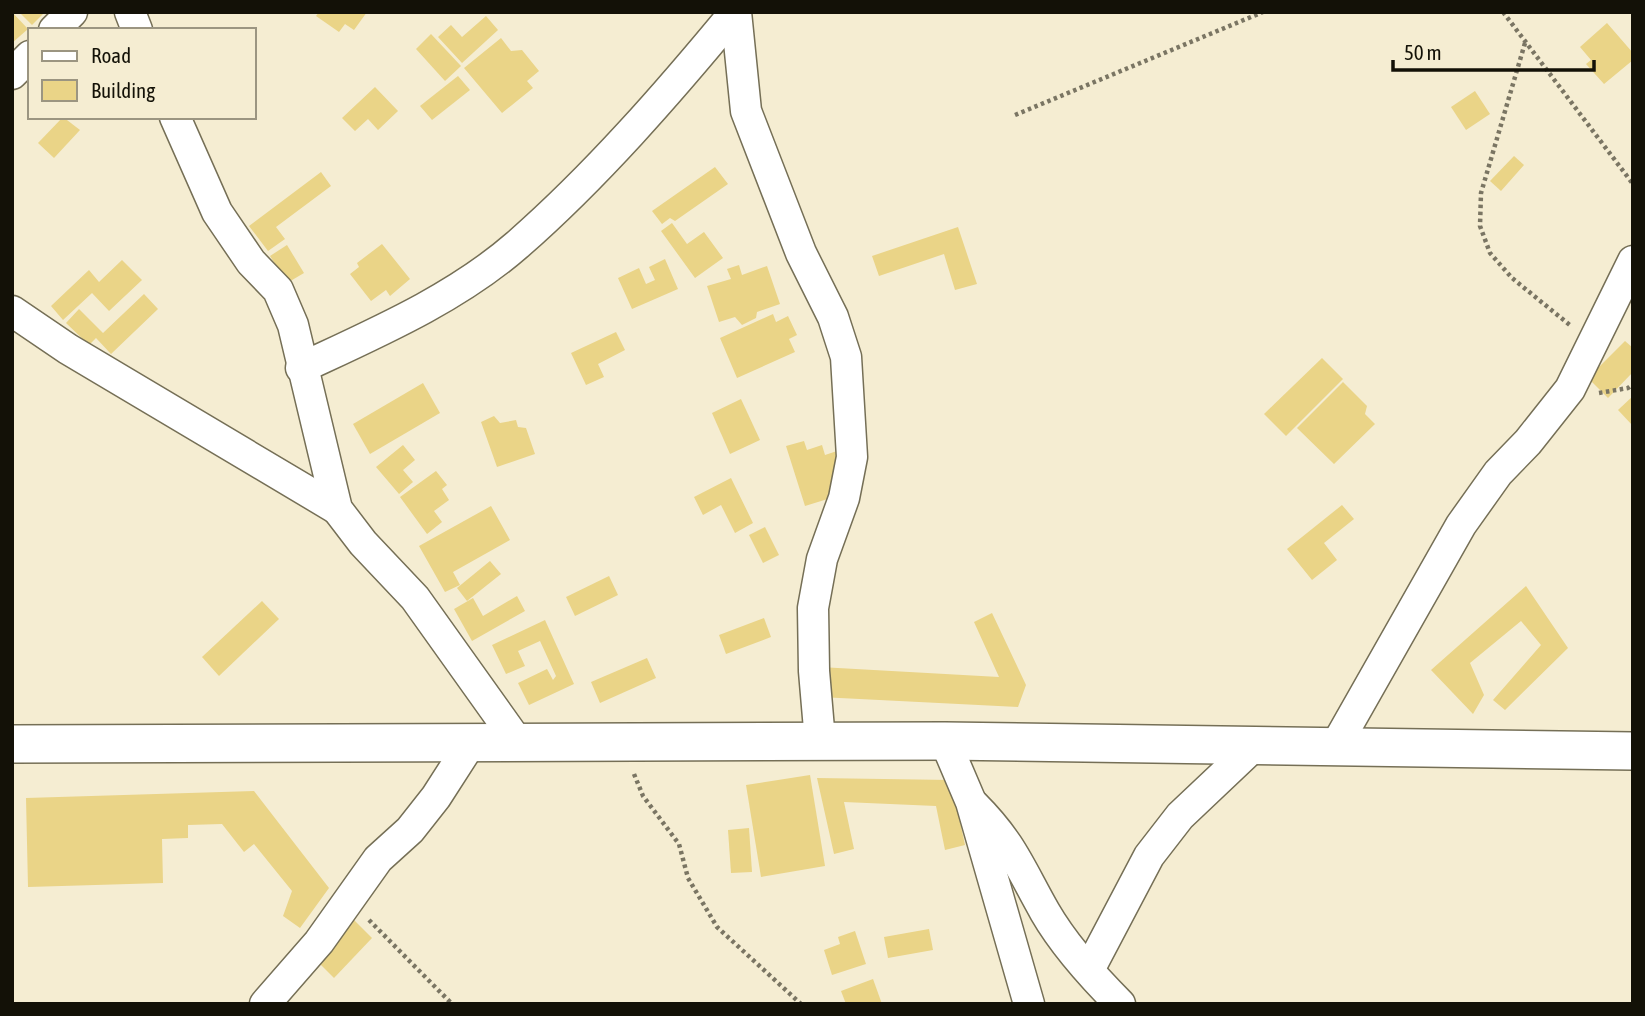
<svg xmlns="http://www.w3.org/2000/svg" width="1645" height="1016" viewBox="0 0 1645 1016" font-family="'Asap Condensed',sans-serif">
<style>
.building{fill:#ead487}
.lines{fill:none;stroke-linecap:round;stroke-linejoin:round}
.minor-casing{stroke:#756f56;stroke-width:33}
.tertiary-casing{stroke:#756f56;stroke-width:40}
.path{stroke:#7a7563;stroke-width:4.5;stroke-dasharray:3.5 3.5;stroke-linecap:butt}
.minor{stroke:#fff;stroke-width:30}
.tertiary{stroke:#fff;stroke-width:37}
</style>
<rect width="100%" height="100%" fill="#f5edd2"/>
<!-- building -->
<g class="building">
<path d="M 12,12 L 28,29 L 12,43 Z"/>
<path d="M 19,12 L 45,12 L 32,25 Z"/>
<path d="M 319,12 L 367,12 L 354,30 L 345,24 L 339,32 L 316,16 Z"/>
<path d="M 486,16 L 498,30 L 462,63 L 438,37 L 451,25 L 462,37 Z"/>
<path d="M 1607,23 L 1633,53 L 1633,60 L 1604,84 L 1586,64 L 1591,60 L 1580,47 Z"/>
<path d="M 431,34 L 461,66 L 445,81 L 416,49 Z"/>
<path d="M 501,38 L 511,51 L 522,50 L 539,71 L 527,81 L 533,88 L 502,113 L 464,68 Z"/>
<path d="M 458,76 L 470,90 L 432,120 L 420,106 Z"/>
<path d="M 375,87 L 398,111 L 378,130 L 368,119 L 355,131 L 342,118 Z"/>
<path d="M 1475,91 L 1490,114 L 1466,130 L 1451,107 Z"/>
<path d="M 63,117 L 80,130 L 54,158 L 38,143 Z"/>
<path d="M 1514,156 L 1524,165 L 1501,191 L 1490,181 Z"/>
<path d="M 715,167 L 728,184 L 675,221 L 670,218 L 662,224 L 652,211 Z"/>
<path d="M 321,172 L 331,186 L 276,227 L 285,239 L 268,251 L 249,226 Z"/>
<path d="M 672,223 L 687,244 L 704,232 L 723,258 L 695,278 L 661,231 Z"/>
<path d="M 958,227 L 977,284 L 955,290 L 944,254 L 879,276 L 872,256 Z"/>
<path d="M 382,244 L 410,279 L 390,296 L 386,290 L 371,301 L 350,274 L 359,267 L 357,263 Z"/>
<path d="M 287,245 L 304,273 L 287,283 L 270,256 Z"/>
<path d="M 665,259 L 678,289 L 632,309 L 618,278 L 639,268 L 646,284 L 655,280 L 649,267 Z"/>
<path d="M 122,260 L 142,280 L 109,311 L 92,293 L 63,320 L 51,306 L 89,270 L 99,282 Z"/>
<path d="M 739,265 L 742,275 L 767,266 L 780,304 L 757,312 L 756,318 L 742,325 L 735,317 L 719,322 L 707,286 L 731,279 L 727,269 Z"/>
<path d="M 144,294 L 158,309 L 111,354 L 96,338 L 89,345 L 66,323 L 79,309 L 103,333 Z"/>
<path d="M 773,314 L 776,322 L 788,316 L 797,335 L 789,339 L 795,352 L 737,378 L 720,338 Z"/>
<path d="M 616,332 L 625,350 L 598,364 L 604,377 L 586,385 L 571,353 Z"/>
<path d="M 1625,341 L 1633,348 L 1633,372 L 1608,398 L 1588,378 Z"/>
<path d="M 1322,358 L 1343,379 L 1286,436 L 1264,414 Z"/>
<path d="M 1343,382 L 1367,406 L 1365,414 L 1375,424 L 1334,464 L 1297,428 Z"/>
<path d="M 423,383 L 440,413 L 370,454 L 353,424 Z"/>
<path d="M 1633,396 L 1633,426 L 1618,410 Z"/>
<path d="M 741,399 L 760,440 L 730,454 L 712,413 Z"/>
<path d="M 494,416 L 500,423 L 516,420 L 518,427 L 526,428 L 535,454 L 497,467 L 481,422 Z"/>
<path d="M 804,441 L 807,450 L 822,445 L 825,455 L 840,450 L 860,489 L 805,506 L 786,446 Z"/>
<path d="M 403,445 L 415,460 L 403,470 L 413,482 L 399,494 L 376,467 Z"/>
<path d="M 436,471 L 447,485 L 442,489 L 449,500 L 434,511 L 442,522 L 427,534 L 400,497 Z"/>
<path d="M 731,478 L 753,523 L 735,533 L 721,505 L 703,515 L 694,497 Z"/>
<path d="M 1342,505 L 1354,519 L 1324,543 L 1337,560 L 1312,580 L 1287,549 Z"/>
<path d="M 491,506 L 510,540 L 453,572 L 460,585 L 445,592 L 419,546 Z"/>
<path d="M 765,527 L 779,555 L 763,563 L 749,535 Z"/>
<path d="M 490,561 L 501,574 L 467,601 L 457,588 Z"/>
<path d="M 609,576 L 618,595 L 575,616 L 566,597 Z"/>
<path d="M 1526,586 L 1568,648 L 1505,710 L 1493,700 L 1541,645 L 1521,621 L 1470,663 L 1484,695 L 1473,714 L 1431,670 Z"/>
<path d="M 517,596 L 525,611 L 472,641 L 454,609 L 473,598 L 483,616 Z"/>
<path d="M 262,601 L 279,619 L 219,676 L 202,657 Z"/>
<path d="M 992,613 L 1026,685 L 1018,707 L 800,696 L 802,666 L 999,677 L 974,622 Z"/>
<path d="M 764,618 L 771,637 L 726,654 L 719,635 Z"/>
<path d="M 545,620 L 574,684 L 529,705 L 518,683 L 547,669 L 553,680 L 556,676 L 540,641 L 518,651 L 525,666 L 506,674 L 492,645 Z"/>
<path d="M 647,658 L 656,678 L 600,703 L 591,682 Z"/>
<path d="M 810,775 L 825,866 L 761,877 L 746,785 Z"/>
<path d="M 817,778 L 951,780 L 965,845 L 945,850 L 936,806 L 844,802 L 854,849 L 834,854 Z"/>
<path d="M 254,791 L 329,888 L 300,928 L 283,916 L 292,891 L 254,844 L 244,852 L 222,824 L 188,825 L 188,838 L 162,839 L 163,883 L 28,887 L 26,798 Z"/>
<path d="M 749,828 L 752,872 L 731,873 L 728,830 Z"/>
<path d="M 353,919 L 372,938 L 334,978 L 315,959 Z"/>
<path d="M 929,929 L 933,950 L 888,958 L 884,937 Z"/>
<path d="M 855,931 L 866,964 L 832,975 L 824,950 L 840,944 L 838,937 Z"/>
<path d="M 873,979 L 882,1004 L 846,1004 L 841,991 Z"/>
</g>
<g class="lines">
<defs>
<g id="minor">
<path d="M 130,12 L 137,30"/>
<path d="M 736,12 L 746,111 L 801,253 L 833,317 L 846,357 L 852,457 L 844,498 L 822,559 L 813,608 L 814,671 L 820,741"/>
<path d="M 54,30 L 72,12"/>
<path d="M 12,74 L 30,56"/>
<path d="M 175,117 L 217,212 L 251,262 L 278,290 L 293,325 L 337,509 L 363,543 L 415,598 L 517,741"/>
<path d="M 12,311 L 68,349 L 337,509"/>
<path d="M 301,368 C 376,333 455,299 517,245 C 595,177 669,92 735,12"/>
<path d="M 945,741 L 971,802 L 1029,1004"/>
<path d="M 1335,747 L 1461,525 L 1498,473 L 1528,442 L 1570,389 L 1633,261"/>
<path d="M 974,805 C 1012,843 1020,868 1045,912 C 1064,945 1093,977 1120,1004"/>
<path d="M 1089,970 L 1149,856 L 1180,816 L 1254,746"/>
<path d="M 265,1004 L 319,942 L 378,859 L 410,830 L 436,797 L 472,741"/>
</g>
<path id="tertiary" d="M 12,744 L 945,741 L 1633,751"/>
</defs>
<!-- minor casing -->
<use href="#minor" class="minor-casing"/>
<!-- tertiary casing -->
<use href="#tertiary" class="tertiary-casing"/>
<!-- path -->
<g class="path">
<path d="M 1503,12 L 1633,184"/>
<path d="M 1525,43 L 1481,193 L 1480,226 L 1490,253 L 1512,278 L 1571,326"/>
<path d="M 1015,115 L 1263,12"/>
<path d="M 1599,393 L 1628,388 L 1633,384"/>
<path d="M 634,774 L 643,796 L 679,844 L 688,878 L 717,927 L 801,1004"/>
<path d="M 369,920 L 452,1004"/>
</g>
<!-- minor -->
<use href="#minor" class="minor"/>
<!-- tertiary -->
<use href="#tertiary" class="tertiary"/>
</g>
<!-- border -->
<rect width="1645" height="1016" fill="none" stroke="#131107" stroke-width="28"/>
<!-- legend -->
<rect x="28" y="28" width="228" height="91" fill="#f5edd2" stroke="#9b9581" stroke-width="2"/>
<rect x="42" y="51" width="35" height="10" fill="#ffffff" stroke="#9b9581" stroke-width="2"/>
<text x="91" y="63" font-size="21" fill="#131107">Road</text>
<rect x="42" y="80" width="35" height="21" fill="#ead487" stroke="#9b9581" stroke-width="2"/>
<text x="91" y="98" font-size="21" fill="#131107">Building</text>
<!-- scale -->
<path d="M1393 60v10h201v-10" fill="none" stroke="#131107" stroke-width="3.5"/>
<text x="1404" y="60" font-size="21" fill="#131107" stroke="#f5edd2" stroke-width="5" paint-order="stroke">50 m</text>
</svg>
